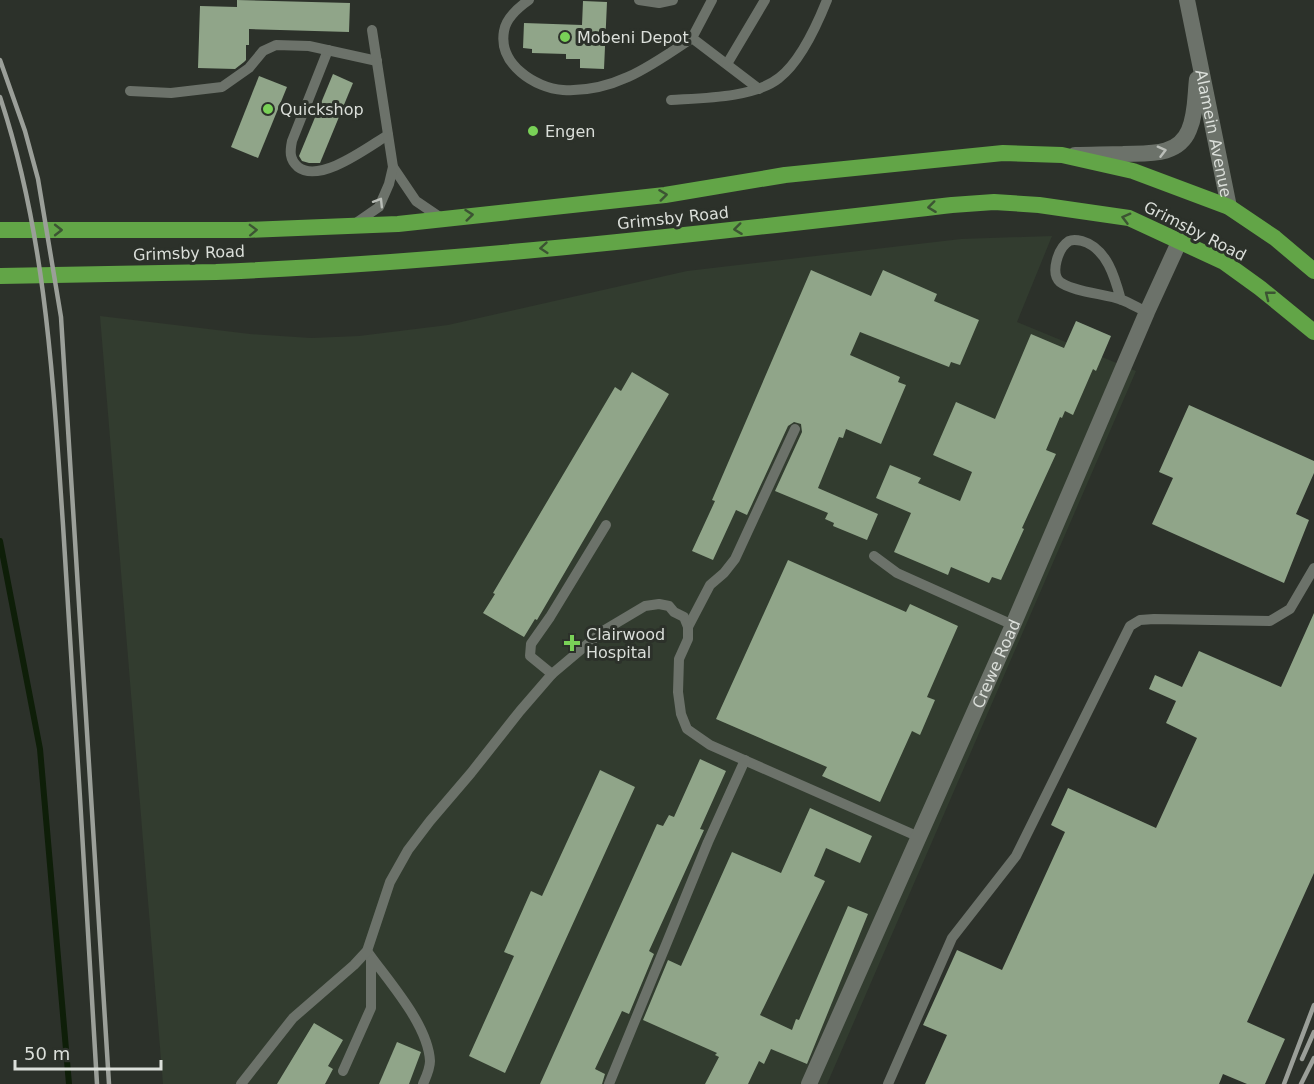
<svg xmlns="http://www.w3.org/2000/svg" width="1314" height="1084" viewBox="0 0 1314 1084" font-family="'DejaVu Sans',sans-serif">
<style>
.built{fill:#323c2f}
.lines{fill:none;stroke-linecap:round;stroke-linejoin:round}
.stream{stroke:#0e1e08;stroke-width:6}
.building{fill:#90a589}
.service{stroke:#6c726a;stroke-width:10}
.minor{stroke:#6c726a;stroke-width:16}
.tertiary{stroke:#6c726a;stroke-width:16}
.trunk{stroke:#62a547;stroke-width:16}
.rail{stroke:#9b9f99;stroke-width:4.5}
.oneway{stroke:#babeb8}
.oneway2{stroke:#3c5433}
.poi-dot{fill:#79d157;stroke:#2c312a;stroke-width:2}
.labels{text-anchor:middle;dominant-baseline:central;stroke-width:6;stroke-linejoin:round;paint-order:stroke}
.poi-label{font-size:16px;fill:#dbdfda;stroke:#2c312a;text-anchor:start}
.street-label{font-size:16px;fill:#dbdfda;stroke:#2c312a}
</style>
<rect width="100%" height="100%" fill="#2c312a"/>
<!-- built -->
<path class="built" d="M 1052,236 L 1017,322 L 1136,371 L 827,1084 L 163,1084 L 100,316 L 250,334 L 311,338 L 359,336 L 448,325 L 687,271 L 961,239 Z"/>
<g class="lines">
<!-- stream -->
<path class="stream" d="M 0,541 L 40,749 L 69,1084"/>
</g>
<!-- building -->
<g class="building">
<path d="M 237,0 L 350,3 L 349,32 L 249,29 L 249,45 L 246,45 L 246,60 L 244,62 L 235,69 L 198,68 L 200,6 L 237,7 Z"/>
<path d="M 583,1 L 607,2 L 604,69 L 580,68 L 580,59 L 566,59 L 566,54 L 532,53 L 532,49 L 523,48 L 524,23 L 582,25 Z"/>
<path d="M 333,74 L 353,83 L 320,163 L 309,163 L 302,161 L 299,156 Z"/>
<path d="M 259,76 L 287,87 L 258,158 L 231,147 Z"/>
<path d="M 811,270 L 871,296 L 883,270 L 937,294 L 934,301 L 979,320 L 960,365 L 951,362 L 949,367 L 860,332 L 850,355 L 900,377 L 898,382 L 906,385 L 881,444 L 846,429 L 843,438 L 839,437 L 818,488 L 878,514 L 867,540 L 833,526 L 834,523 L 825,519 L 828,513 L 775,491 L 802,432 L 801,424 L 794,422 L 788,426 L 747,515 L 736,510 L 713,560 L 692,551 L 715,501 L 712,500 Z"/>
<path d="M 1076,321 L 1111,336 L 1096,371 L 1093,369 L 1073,415 L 1065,411 L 1062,418 L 1060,417 L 1046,450 L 1056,454 L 1022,528 L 1024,529 L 1001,580 L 992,577 L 989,583 L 951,567 L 948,575 L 894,552 L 911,513 L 876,498 L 890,465 L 921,478 L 918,483 L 960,501 L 972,472 L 933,455 L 956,402 L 995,419 L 1031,334 L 1064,348 Z"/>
<path d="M 632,372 L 669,394 L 537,620 L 535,619 L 524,637 L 483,613 L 495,594 L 493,593 L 615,387 L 621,391 Z"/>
<path d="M 1189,405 L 1314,461 L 1314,473 L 1296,514 L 1309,520 L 1284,583 L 1152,524 L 1173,478 L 1159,472 Z"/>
<path d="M 788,560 L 906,612 L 910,604 L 958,626 L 927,697 L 935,700 L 920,735 L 912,731 L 880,802 L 822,776 L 827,767 L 716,719 Z"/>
<path d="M 1314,613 L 1314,873 L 1247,1022 L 1285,1039 L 1265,1084 L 1247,1084 L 1223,1074 L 1219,1084 L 925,1084 L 947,1035 L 923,1025 L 957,950 L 1002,970 L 1065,832 L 1051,825 L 1068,788 L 1156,828 L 1197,738 L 1166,723 L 1176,701 L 1149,689 L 1155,675 L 1182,687 L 1199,651 L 1281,687 Z"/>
<path d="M 700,759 L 726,771 L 700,829 L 704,830 L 649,951 L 654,954 L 629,1014 L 622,1011 L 595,1069 L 605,1074 L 602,1084 L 540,1084 L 657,824 L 663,826 L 669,815 L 674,817 Z"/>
<path d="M 600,770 L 635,787 L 505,1073 L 469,1056 L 514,956 L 504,952 L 531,891 L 542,896 Z"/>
<path d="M 810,808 L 872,836 L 860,863 L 826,848 L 814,876 L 825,881 L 760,1015 L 792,1030 L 796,1019 L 799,1020 L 848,906 L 868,914 L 807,1064 L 771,1049 L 764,1064 L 759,1061 L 748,1084 L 705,1084 L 719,1057 L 715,1055 L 717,1053 L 643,1020 L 668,960 L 681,966 L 732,852 L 781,873 Z"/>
<path d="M 314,1023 L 343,1040 L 328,1066 L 333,1069 L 325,1084 L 277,1084 Z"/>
<path d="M 397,1042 L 421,1052 L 409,1084 L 379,1084 Z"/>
</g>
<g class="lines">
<!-- service -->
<g class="service">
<path d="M 529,0 C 519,7 506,18 504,31 C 498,64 535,88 563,90 C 614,93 652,65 692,38"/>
<path d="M 639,0 L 659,3 L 673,0"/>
<path d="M 712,0 L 692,38 L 759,89"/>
<path d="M 328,50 L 292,141 C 290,151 289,159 298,167 C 320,184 368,147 388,135"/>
<path d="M 727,64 L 765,0"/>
<path d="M 130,91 L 171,93 L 222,87 L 249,68 L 263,51 L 276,45 L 309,46 L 377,61"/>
<path d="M 671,100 C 702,98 754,98 779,78 C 800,62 817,25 827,0"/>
<path d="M 393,167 L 416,201 L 441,218"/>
<path d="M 353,225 L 379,207 L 389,184 L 393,167 L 372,30"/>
<path d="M 1121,300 C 1115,278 1107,248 1082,241 C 1078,240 1073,239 1069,241 C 1058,248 1050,273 1060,282 C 1073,292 1106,294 1122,300 C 1130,303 1138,308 1147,312"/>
<path d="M 874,556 L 897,573 L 1013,625"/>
<path d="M 688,627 L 710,585 L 724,573 L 735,559 L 795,429"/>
<path d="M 552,674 L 530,656 L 531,644 L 550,617 L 606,525"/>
<path d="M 367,951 C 388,981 428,1024 430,1061 C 430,1069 426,1077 423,1084"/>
<path d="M 343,1071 L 371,1008 L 371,958"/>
<path d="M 241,1084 L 293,1018 L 354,965 L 367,951 L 390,882 L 408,850 L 430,821 L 471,773 L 520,711 L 552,674 L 603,631 L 645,606 L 659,604 L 669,606 L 674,612 L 684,617 L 688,627 L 688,639 L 679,659 L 678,692 L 681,714 L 687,729 L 710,745 L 919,837"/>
<path d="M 609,1084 L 708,842 L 745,760"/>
<path d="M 888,1084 L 952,938 L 1016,856 L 1130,626 L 1140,620 L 1154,619 L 1270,621 L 1290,609 L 1314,568"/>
</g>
<!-- minor -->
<path class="minor" id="s1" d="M 809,1084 L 1013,625 L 1147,312 L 1180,240"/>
<!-- tertiary -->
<g class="tertiary">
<path id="s2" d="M 1187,0 L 1229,207"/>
<path d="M 1075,155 C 1091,155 1107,154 1123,154 C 1147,153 1178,157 1189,130 C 1196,114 1195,96 1197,79"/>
</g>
<!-- trunk -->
<g class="trunk">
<path d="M 0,230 L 246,230 L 398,224 L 665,195 L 785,175 L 1003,153 L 1062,155 L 1133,171 L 1229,207 L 1275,238 L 1314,271"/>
<path d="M 0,276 C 72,274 144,274 216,272 C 462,262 707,233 952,205 L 994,202 L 1039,205 L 1129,218 L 1224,262 L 1260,288 L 1314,332"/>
</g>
<!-- rail -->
<g class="rail">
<path d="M 0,60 L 25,131 L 38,179 L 61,317 L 109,1084"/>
<path d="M 0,97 C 46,235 53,381 63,525 C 76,711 85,898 97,1084"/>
<path d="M 1302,1059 L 1314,1032"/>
<path d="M 1284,1084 L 1314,1005"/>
<path d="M 1301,1084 L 1314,1058"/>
</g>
</g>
<!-- one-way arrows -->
<defs><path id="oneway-chevron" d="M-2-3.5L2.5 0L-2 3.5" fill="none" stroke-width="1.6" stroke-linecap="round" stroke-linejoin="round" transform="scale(1.5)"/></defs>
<g class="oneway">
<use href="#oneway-chevron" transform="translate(1162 151) rotate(-15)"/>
<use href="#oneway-chevron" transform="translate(379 202) rotate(-58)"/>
</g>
<g class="oneway2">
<use href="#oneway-chevron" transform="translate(663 195) rotate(-7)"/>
<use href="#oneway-chevron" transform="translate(932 207) rotate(173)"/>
<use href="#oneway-chevron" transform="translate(469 215) rotate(-6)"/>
<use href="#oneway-chevron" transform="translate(1126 218) rotate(-165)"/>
<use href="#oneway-chevron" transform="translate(738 229) rotate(173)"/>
<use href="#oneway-chevron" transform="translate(58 230)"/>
<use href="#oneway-chevron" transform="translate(253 230) rotate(-2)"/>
<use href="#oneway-chevron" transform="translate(544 248) rotate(175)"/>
<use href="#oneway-chevron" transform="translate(1269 295) rotate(-142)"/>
</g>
<!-- markers -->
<g class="poi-dot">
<circle cx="565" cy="37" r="6"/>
<circle cx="268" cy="109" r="6"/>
<circle cx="533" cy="131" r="6"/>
<path d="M569 634h6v6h6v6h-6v6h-6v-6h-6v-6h6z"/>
</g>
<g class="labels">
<!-- poi labels -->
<g class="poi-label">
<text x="577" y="37">Mobeni Depot</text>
<text x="280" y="109">Quickshop</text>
<text x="545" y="131">Engen</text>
<text x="586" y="634">Clairwood<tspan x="586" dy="18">Hospital</tspan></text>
</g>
<!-- street labels -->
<g class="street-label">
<text stroke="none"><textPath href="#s2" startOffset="136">Alamein Avenue</textPath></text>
<text transform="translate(673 218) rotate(-6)">Grimsby Road</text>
<text transform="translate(1195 231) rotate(27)">Grimsby Road</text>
<text transform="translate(189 253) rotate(-2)">Grimsby Road</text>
<text stroke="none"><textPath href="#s1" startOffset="460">Crewe Road</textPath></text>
</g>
</g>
<!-- scale -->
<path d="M15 1060v9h146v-9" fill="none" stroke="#dbdfda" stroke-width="3"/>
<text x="24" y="1060" font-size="18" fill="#dbdfda" stroke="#2c312a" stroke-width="4.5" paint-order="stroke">50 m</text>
</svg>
